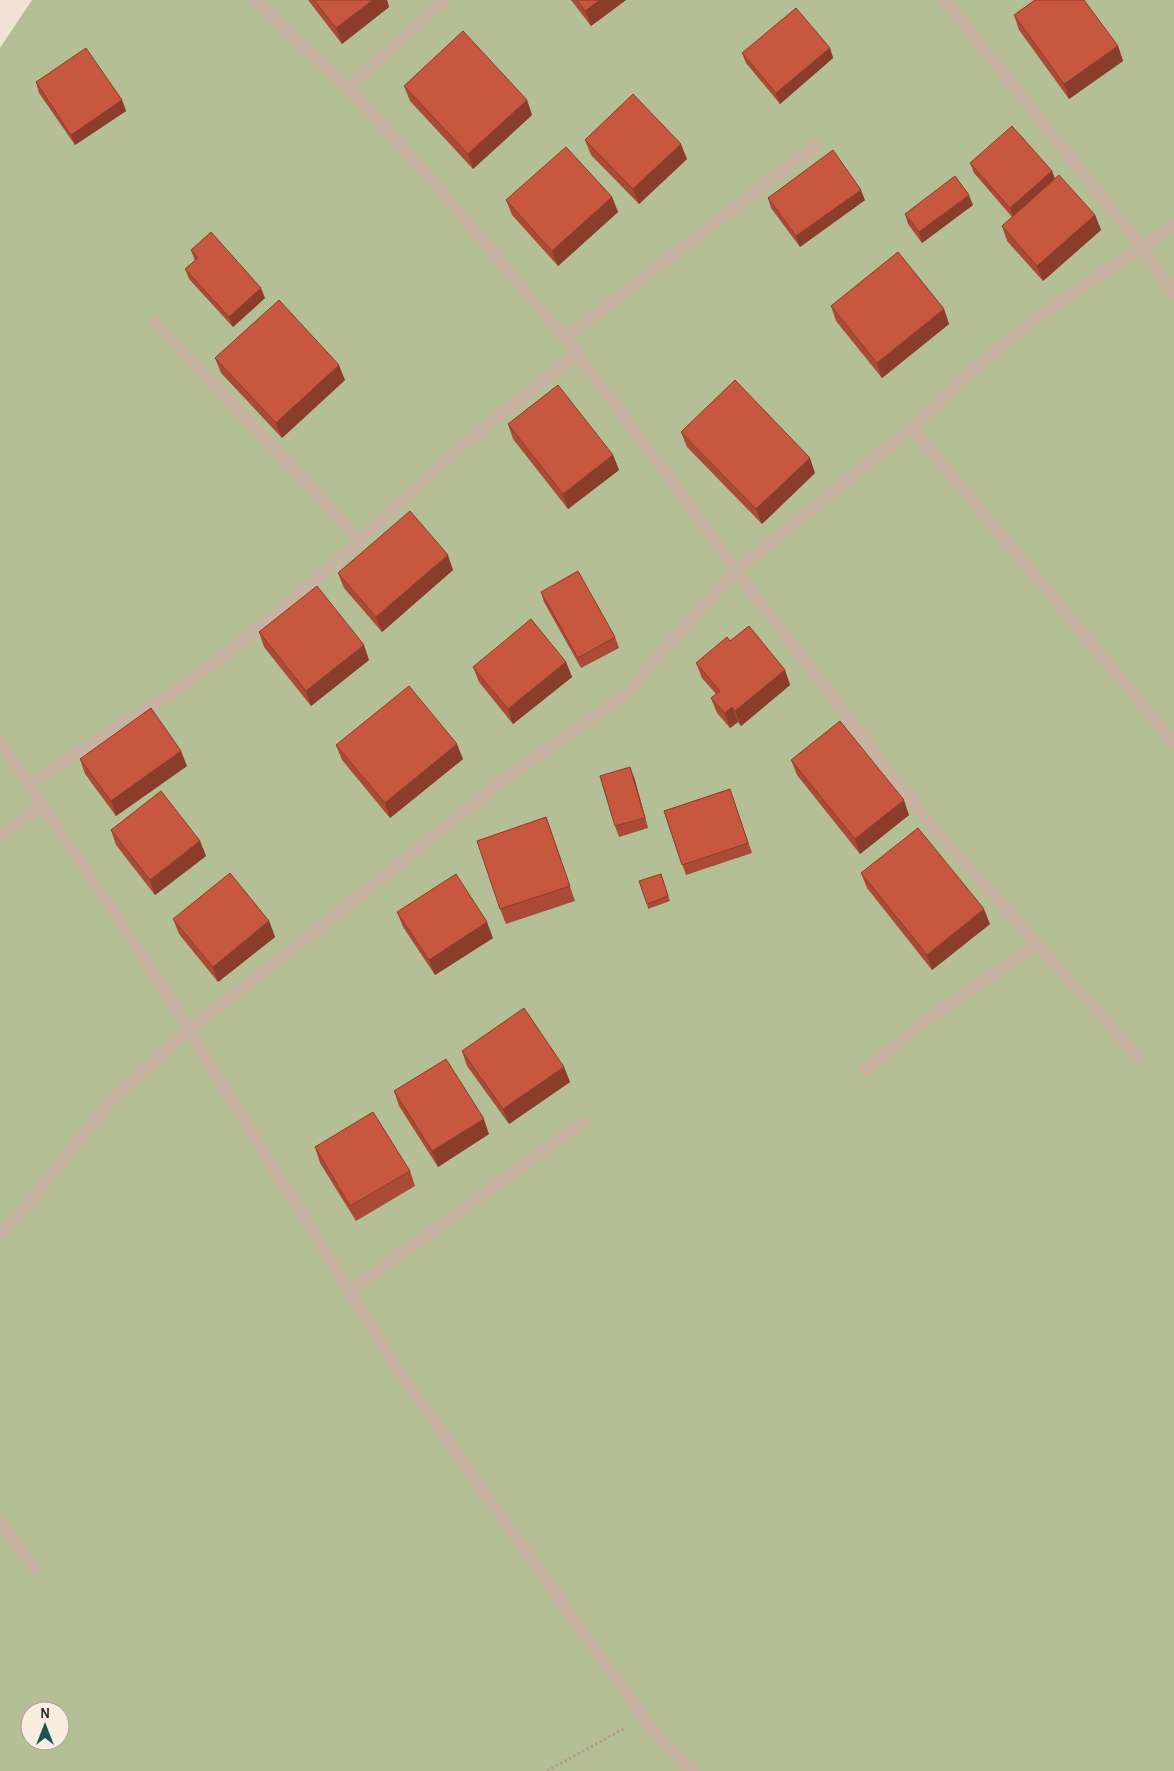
<svg xmlns="http://www.w3.org/2000/svg" width="1174" height="1771" viewBox="0 0 1174 1771" font-family="'Alegreya Sans',sans-serif">
<style>
.green{fill:#b4bf96;fill-rule:evenodd}
.lines{fill:none;stroke-linecap:round;stroke-linejoin:round}
.path{stroke:#b49b8d;stroke-width:3;stroke-dasharray:2.5 2.5;stroke-linecap:butt}
.lane{stroke:#c8b2a2;stroke-width:12}
.street{stroke:#c8b2a2;stroke-width:12}
.wall{fill:#ab4b35}
.shaded-wall{fill:#8b3d2b}
.building{fill:#c7573e;stroke:#8b3d2b}
</style>
<rect width="100%" height="100%" fill="#f1e3d6"/>
<!-- green -->
<path class="green" d="M 32,0 L 1174,0 L 1174,1771 L 0,1771 L 0,48 ZM 30,1711 L 60,1711 L 60,1741 L 30,1741 Z"/>
<g class="lines">
<!-- path -->
<path class="path" d="M 547,1771 L 625,1728"/>
<!-- lane -->
<path class="lane" d="M 350,1291 L 582,1123"/>
<!-- street -->
<g class="street">
<path d="M 256,0 L 274,19 L 348,88 L 434,182 L 577,353 L 683,496 L 736,571 L 934,829 L 1139,1058"/>
<path d="M 945,0 L 1142,247 L 1174,294"/>
<path d="M 348,88 L 445,0"/>
<path d="M 156,323 L 360,540"/>
<path d="M 564,339 L 815,146"/>
<path d="M 912,428 L 1174,743"/>
<path d="M 0,741 L 142,954 L 400,1373 L 643,1717 L 667,1747 L 694,1771"/>
<path d="M 29,785 L 192,680 L 260,627 L 330,568 L 463,445 L 577,353"/>
<path d="M 0,836 L 43,805"/>
<path d="M 866,1070 L 925,1021 L 1037,945"/>
<path d="M 0,1233 L 14,1221 L 112,1099 L 189,1030 L 385,876 L 498,784 L 628,693 L 673,639 L 736,571 L 912,428 L 969,373 L 1029,324 L 1174,225"/>
<path d="M 0,1522 L 34,1567"/>
</g>
</g>
<!-- wall -->
<g class="wall">
<path d="M 308,0 L 387,0 L 389,7 L 342,44 Z"/>
<path d="M 571,0 L 626,0 L 591,26 Z"/>
<path d="M 1014,15 L 1118,46 L 1123,61 L 1069,99 L 1019,30 Z"/>
<path d="M 830,48 L 833,58 L 780,104 L 746,63 L 742,53 Z"/>
<path d="M 36,82 L 122,100 L 126,111 L 75,145 L 39,93 Z"/>
<path d="M 404,86 L 527,100 L 532,115 L 473,169 L 410,101 Z"/>
<path d="M 585,140 L 687,159 L 639,204 L 591,155 Z"/>
<path d="M 970,163 L 1052,171 L 1055,179 L 1095,215 L 1101,230 L 1043,281 L 1007,241 L 1002,226 L 1012,217 L 974,173 Z"/>
<path d="M 612,197 L 618,212 L 558,266 L 512,215 L 506,200 Z"/>
<path d="M 768,198 L 865,200 L 800,247 L 771,208 Z"/>
<path d="M 973,205 L 922,243 L 908,224 L 905,214 Z"/>
<path d="M 191,250 L 265,298 L 233,327 L 189,279 L 185,269 L 195,261 Z"/>
<path d="M 831,306 L 944,309 L 949,324 L 882,378 L 836,321 Z"/>
<path d="M 215,358 L 345,380 L 282,438 L 221,373 Z"/>
<path d="M 508,424 L 613,455 L 619,470 L 568,509 L 513,439 Z"/>
<path d="M 681,432 L 815,473 L 762,524 L 687,447 Z"/>
<path d="M 453,570 L 382,632 L 344,588 L 338,573 Z"/>
<path d="M 541,592 L 615,637 L 619,648 L 581,668 L 544,602 Z"/>
<path d="M 259,632 L 369,660 L 311,706 L 264,647 Z"/>
<path d="M 730,641 L 785,670 L 790,685 L 741,726 L 738,722 L 730,728 L 717,713 L 711,698 L 716,694 L 702,678 L 696,663 Z"/>
<path d="M 566,662 L 572,677 L 513,724 L 479,682 L 473,667 Z"/>
<path d="M 336,745 L 463,759 L 390,818 L 342,760 Z"/>
<path d="M 80,759 L 187,766 L 116,816 L 85,774 Z"/>
<path d="M 791,760 L 909,815 L 860,854 L 797,775 Z"/>
<path d="M 634,777 L 648,828 L 619,837 L 615,826 Z"/>
<path d="M 730,789 L 752,853 L 686,875 L 664,811 Z"/>
<path d="M 546,817 L 575,901 L 506,924 L 500,909 Z"/>
<path d="M 111,830 L 200,841 L 206,856 L 155,895 L 116,845 Z"/>
<path d="M 861,873 L 990,924 L 932,970 L 867,888 Z"/>
<path d="M 661,874 L 670,901 L 648,909 L 647,904 Z"/>
<path d="M 397,912 L 493,938 L 435,975 L 403,927 Z"/>
<path d="M 173,919 L 269,921 L 275,937 L 218,982 L 179,934 Z"/>
<path d="M 462,1051 L 564,1067 L 570,1082 L 509,1124 L 467,1066 Z"/>
<path d="M 394,1091 L 489,1134 L 438,1167 L 399,1106 Z"/>
<path d="M 315,1147 L 410,1171 L 415,1186 L 356,1221 L 320,1163 Z"/>
</g>
<!-- shaded-wall -->
<g class="shaded-wall">
<path d="M 373,0 L 387,0 L 389,7 L 342,44 L 336,28 Z"/>
<path d="M 600,0 L 626,0 L 591,26 L 585,11 Z"/>
<path d="M 1118,46 L 1123,61 L 1069,99 L 1064,84 Z"/>
<path d="M 830,48 L 833,58 L 780,104 L 776,93 Z"/>
<path d="M 122,100 L 126,111 L 75,145 L 71,135 Z"/>
<path d="M 527,100 L 532,115 L 473,169 L 468,154 Z"/>
<path d="M 681,144 L 687,159 L 639,204 L 633,189 Z"/>
<path d="M 1052,171 L 1056,182 L 1014,218 L 1010,208 Z"/>
<path d="M 861,190 L 865,200 L 800,247 L 796,236 Z"/>
<path d="M 969,195 L 973,205 L 922,243 L 919,232 Z"/>
<path d="M 612,197 L 618,212 L 558,266 L 552,251 Z"/>
<path d="M 1095,215 L 1101,230 L 1043,281 L 1037,266 Z"/>
<path d="M 261,288 L 265,298 L 233,327 L 229,317 Z"/>
<path d="M 944,309 L 949,324 L 882,378 L 877,363 Z"/>
<path d="M 339,365 L 345,380 L 282,438 L 276,423 Z"/>
<path d="M 613,455 L 619,470 L 568,509 L 563,494 Z"/>
<path d="M 810,458 L 815,473 L 762,524 L 756,509 Z"/>
<path d="M 448,555 L 453,570 L 382,632 L 376,617 Z"/>
<path d="M 364,645 L 369,660 L 311,706 L 306,691 Z"/>
<path d="M 566,662 L 572,677 L 513,724 L 508,709 Z"/>
<path d="M 785,670 L 790,685 L 741,726 L 735,711 Z"/>
<path d="M 732,707 L 738,722 L 730,728 L 725,713 Z"/>
<path d="M 457,744 L 463,759 L 390,818 L 385,803 Z"/>
<path d="M 181,751 L 187,766 L 116,816 L 111,801 Z"/>
<path d="M 630,767 L 634,777 L 648,828 L 645,818 Z"/>
<path d="M 904,800 L 909,815 L 860,854 L 855,839 Z"/>
<path d="M 200,841 L 206,856 L 155,895 L 150,880 Z"/>
<path d="M 984,909 L 990,924 L 932,970 L 927,955 Z"/>
<path d="M 269,921 L 275,937 L 218,982 L 213,967 Z"/>
<path d="M 487,922 L 493,938 L 435,975 L 429,960 Z"/>
<path d="M 564,1067 L 570,1082 L 509,1124 L 503,1109 Z"/>
<path d="M 484,1119 L 489,1134 L 438,1167 L 432,1151 Z"/>
</g>
<!-- building -->
<g class="building">
<path d="M 314,0 L 373,0 L 336,28 Z"/>
<path d="M 577,0 L 600,0 L 585,11 Z"/>
<path d="M 1035,0 L 1084,0 L 1118,46 L 1064,84 L 1014,15 Z"/>
<path d="M 796,8 L 830,48 L 776,93 L 742,53 Z"/>
<path d="M 463,31 L 527,100 L 468,154 L 404,86 Z"/>
<path d="M 86,48 L 122,100 L 71,135 L 36,82 Z"/>
<path d="M 633,94 L 681,144 L 633,189 L 585,140 Z"/>
<path d="M 1012,126 L 1052,171 L 1010,208 L 970,163 Z"/>
<path d="M 566,147 L 612,197 L 552,251 L 506,200 Z"/>
<path d="M 833,150 L 861,190 L 796,236 L 768,198 Z"/>
<path d="M 1059,175 L 1095,215 L 1037,266 L 1002,226 Z"/>
<path d="M 955,176 L 969,195 L 919,232 L 905,214 Z"/>
<path d="M 211,232 L 261,288 L 229,317 L 185,269 L 198,258 L 191,250 Z"/>
<path d="M 898,252 L 944,309 L 877,363 L 831,306 Z"/>
<path d="M 279,300 L 339,365 L 276,423 L 215,358 Z"/>
<path d="M 735,380 L 810,458 L 756,509 L 681,432 Z"/>
<path d="M 558,385 L 613,455 L 563,494 L 508,424 Z"/>
<path d="M 410,511 L 448,555 L 376,617 L 338,573 Z"/>
<path d="M 578,571 L 615,637 L 578,658 L 541,592 Z"/>
<path d="M 317,586 L 364,645 L 306,691 L 259,632 Z"/>
<path d="M 531,619 L 566,662 L 508,709 L 473,667 Z"/>
<path d="M 749,626 L 785,670 L 735,711 L 732,707 L 725,713 L 711,698 L 720,691 L 696,663 L 727,637 L 730,641 Z"/>
<path d="M 409,686 L 457,744 L 385,803 L 336,745 Z"/>
<path d="M 151,708 L 181,751 L 111,801 L 80,759 Z"/>
<path d="M 840,721 L 904,800 L 855,839 L 791,760 Z"/>
<path d="M 630,767 L 645,818 L 615,826 L 600,776 Z"/>
<path d="M 730,789 L 748,843 L 682,865 L 664,811 Z"/>
<path d="M 161,791 L 200,841 L 150,880 L 111,830 Z"/>
<path d="M 546,817 L 570,886 L 500,909 L 477,841 Z"/>
<path d="M 918,828 L 984,909 L 927,955 L 861,873 Z"/>
<path d="M 230,873 L 269,921 L 213,967 L 173,919 Z"/>
<path d="M 456,874 L 487,922 L 429,960 L 397,912 Z"/>
<path d="M 661,874 L 668,896 L 647,904 L 639,881 Z"/>
<path d="M 524,1008 L 564,1067 L 503,1109 L 462,1051 Z"/>
<path d="M 446,1059 L 484,1119 L 432,1151 L 394,1091 Z"/>
<path d="M 373,1112 L 410,1171 L 350,1206 L 315,1147 Z"/>
</g>
<!-- north arrow -->
<g transform="translate(45 1726)"><circle r="24" fill="#f9ede2" stroke="#aa9e96"/>
<path d="M0-4L9 19L0 12L-9 19Z" fill="#1a5454"/>
<text y="-8" font-size="14" font-weight="bold" text-anchor="middle" fill="#332825">N</text>
</g>
</svg>
